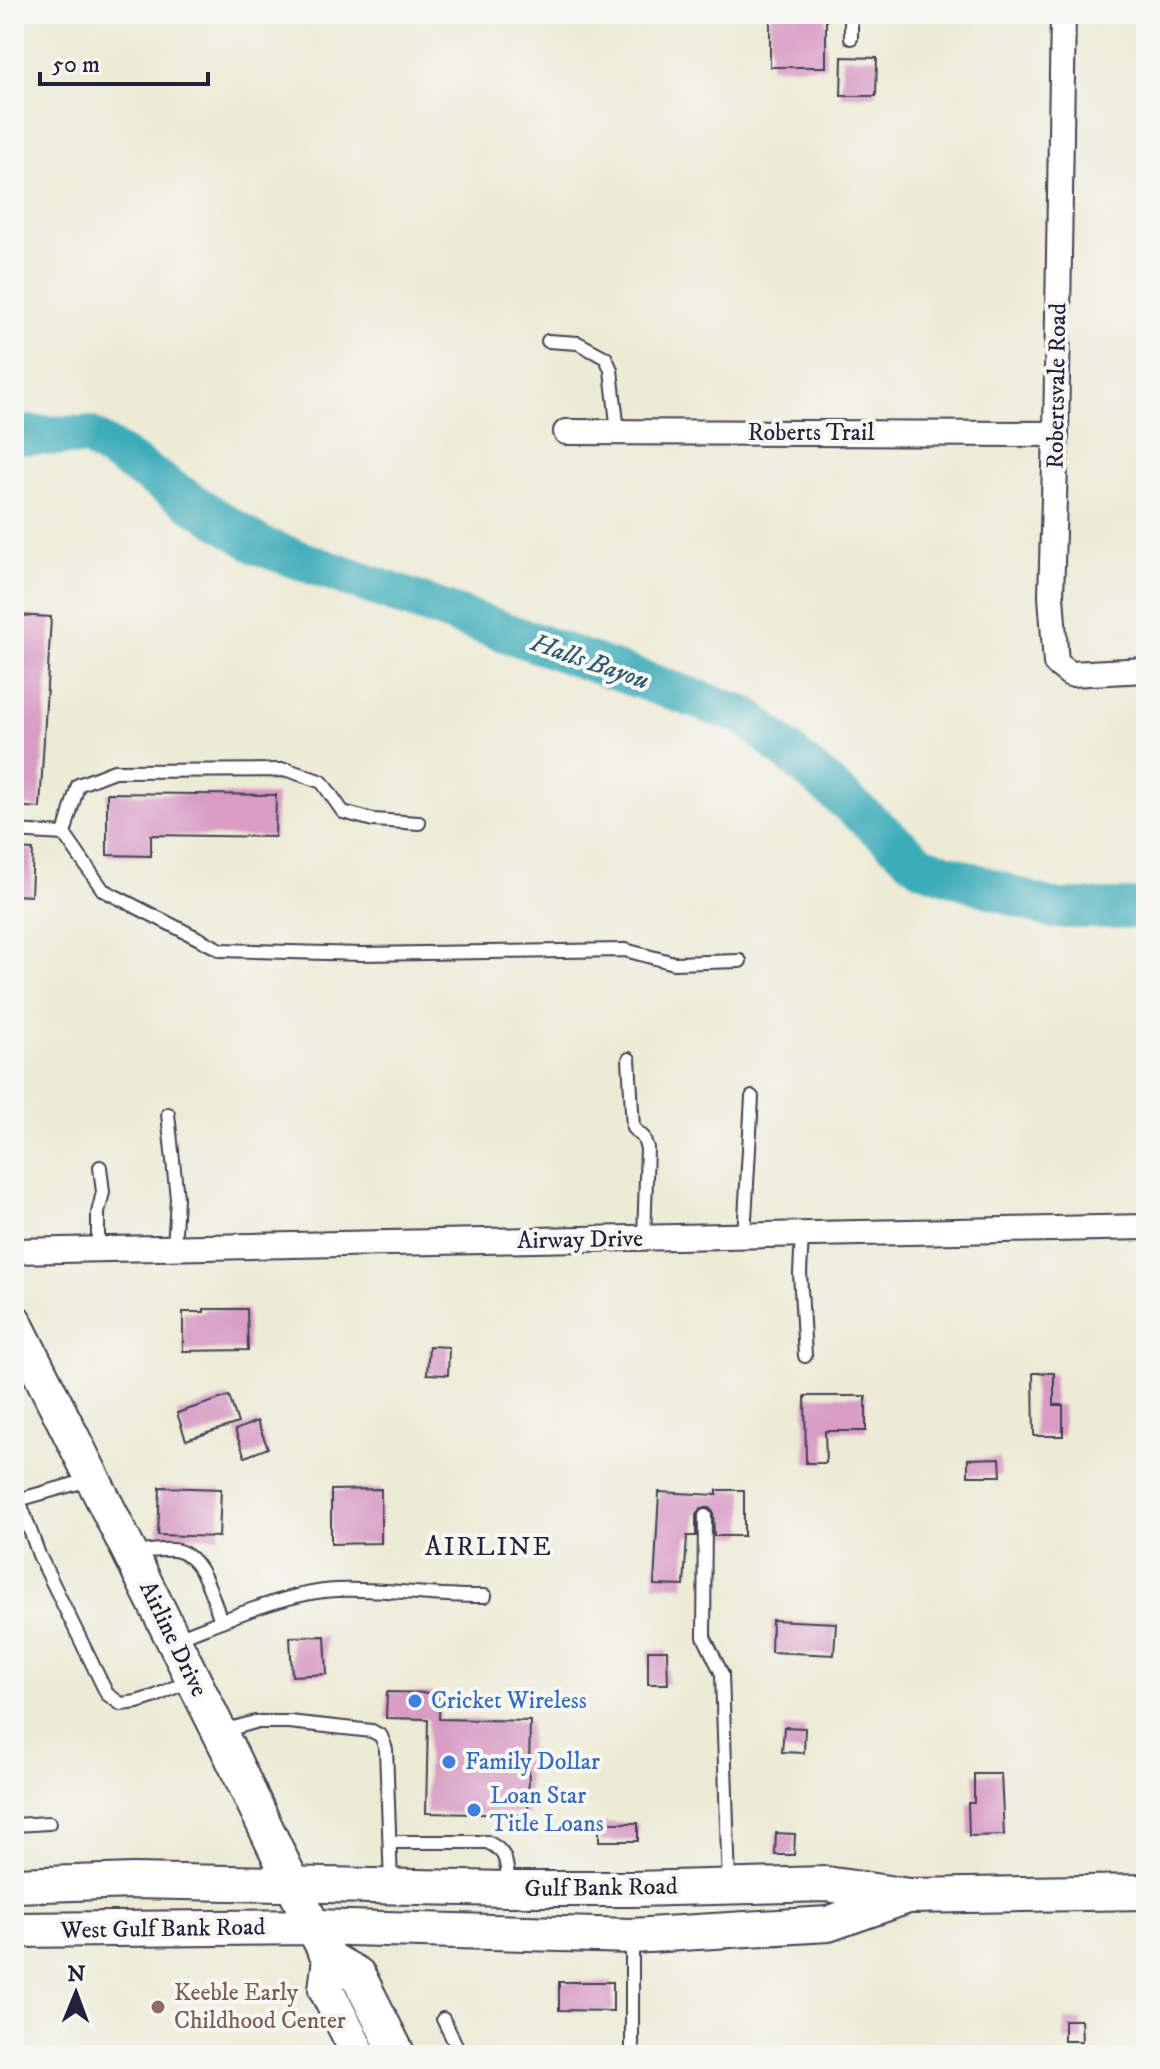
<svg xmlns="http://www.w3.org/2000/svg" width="1160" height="2069" viewBox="0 0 1160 2069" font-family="'IM FELL DW Pica',serif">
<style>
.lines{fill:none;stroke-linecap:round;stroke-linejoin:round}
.river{stroke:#3cacb9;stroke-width:40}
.building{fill:#d89cc5}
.service-casing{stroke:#404052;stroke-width:16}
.minor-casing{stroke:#404052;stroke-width:28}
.secondary-casing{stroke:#404052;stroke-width:38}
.service{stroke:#fff;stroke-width:12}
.minor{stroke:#fff;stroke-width:24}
.secondary{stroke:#fff;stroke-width:34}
.shop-dot{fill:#3f7fe0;stroke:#f6f6f2;stroke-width:3}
.education-dot{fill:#8d6e63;stroke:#f6f6f2;stroke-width:3}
.labels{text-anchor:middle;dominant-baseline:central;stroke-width:8;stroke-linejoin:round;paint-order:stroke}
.street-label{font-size:24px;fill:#22223b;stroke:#f6f6f2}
.shop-label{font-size:24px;fill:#366cbe;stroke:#f6f6f2;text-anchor:start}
.education-label{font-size:24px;fill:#785e54;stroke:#f6f6f2;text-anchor:start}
.water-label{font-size:26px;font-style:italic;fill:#2c596d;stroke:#f6f6f2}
.neighbourhood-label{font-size:26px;letter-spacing:2px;fill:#22223b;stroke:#f6f6f2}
</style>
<rect width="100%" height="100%" fill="#f6f6f2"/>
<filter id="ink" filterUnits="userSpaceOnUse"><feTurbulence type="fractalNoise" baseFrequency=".0125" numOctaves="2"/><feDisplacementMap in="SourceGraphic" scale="16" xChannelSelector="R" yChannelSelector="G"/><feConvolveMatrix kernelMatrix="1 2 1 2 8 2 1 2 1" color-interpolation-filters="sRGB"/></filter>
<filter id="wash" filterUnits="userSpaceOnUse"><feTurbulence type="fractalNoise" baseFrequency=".006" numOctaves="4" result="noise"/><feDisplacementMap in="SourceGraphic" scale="32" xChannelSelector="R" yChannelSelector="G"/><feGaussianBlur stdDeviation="1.8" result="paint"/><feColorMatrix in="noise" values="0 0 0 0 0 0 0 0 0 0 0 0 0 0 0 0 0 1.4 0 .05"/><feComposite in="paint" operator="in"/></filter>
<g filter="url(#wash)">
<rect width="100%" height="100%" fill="#edead5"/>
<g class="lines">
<!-- river -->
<path class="river" d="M 14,435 L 89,436 L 260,546 L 747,717 L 921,865 L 1052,909 L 1146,909"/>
</g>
<g id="blocks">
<!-- building -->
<g class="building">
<rect x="770" y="14" width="56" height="53"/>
<path d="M 842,57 L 877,58 L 876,96 L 841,96 Z"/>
<path d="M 14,615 L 51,617 L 40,808 L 14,806 Z"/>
<path d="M 107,793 L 276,795 L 275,837 L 151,835 L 151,856 L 107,855 Z"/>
<path d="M 14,849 L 33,850 L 31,896 L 14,895 Z"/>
<path d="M 204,1309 L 247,1309 L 248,1350 L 183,1351 L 183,1312 L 204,1312 Z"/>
<path d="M 429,1346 L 449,1347 L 448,1375 L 427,1374 Z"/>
<path d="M 1033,1373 L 1054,1373 L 1054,1405 L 1063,1405 L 1063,1436 L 1034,1436 Z"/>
<path d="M 229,1396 L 238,1423 L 186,1440 L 177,1413 Z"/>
<path d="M 805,1396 L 866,1396 L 866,1431 L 825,1431 L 826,1463 L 806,1463 Z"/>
<path d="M 257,1421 L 268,1448 L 245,1457 L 235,1430 Z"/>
<path d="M 1000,1458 L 1001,1476 L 968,1476 L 968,1459 Z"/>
<path d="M 160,1487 L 221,1489 L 219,1537 L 158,1535 Z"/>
<path d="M 381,1489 L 381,1543 L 331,1544 L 331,1490 Z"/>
<path d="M 717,1490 L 744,1490 L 744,1536 L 714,1536 L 713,1512 L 709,1508 L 701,1508 L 696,1515 L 696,1536 L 687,1536 L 684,1586 L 654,1585 L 659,1492 L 717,1495 Z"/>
<path d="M 772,1620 L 836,1623 L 834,1655 L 771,1652 Z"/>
<path d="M 325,1636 L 327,1674 L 292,1676 L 290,1637 Z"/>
<path d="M 648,1650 L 667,1650 L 668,1684 L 648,1684 Z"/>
<path d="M 387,1692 L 440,1693 L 439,1719 L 530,1721 L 528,1815 L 426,1813 L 428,1719 L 386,1718 Z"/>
<path d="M 784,1727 L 805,1728 L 804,1753 L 782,1752 Z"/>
<path d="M 974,1774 L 1001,1774 L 1004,1835 L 969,1836 L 968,1803 L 974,1803 Z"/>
<rect x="599" y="1823" width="39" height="18"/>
<path d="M 776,1833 L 795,1834 L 794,1855 L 775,1855 Z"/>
<path d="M 559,1982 L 613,1982 L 613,2011 L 559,2010 Z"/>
<path d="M 1064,2020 L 1081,2020 L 1082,2041 L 1064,2041 Z"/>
</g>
</g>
</g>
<g filter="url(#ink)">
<use href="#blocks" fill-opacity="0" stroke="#404052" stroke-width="2"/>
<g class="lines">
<defs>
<g id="service">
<path d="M 851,38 L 851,14"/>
<path d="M 548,341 L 578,343 L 606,358 L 611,370 L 618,432"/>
<path d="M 14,831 L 64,834 L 78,785 L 114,771 L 288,770 L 322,782 L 343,812 L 373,820 L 419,823"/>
<path d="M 64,834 L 103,890 L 221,950 L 362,954 L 625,950 L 674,963 L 740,961"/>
<path d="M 629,1059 L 633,1128 L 643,1137 L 647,1148 L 644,1238"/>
<path d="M 168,1114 L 177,1198 L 174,1248"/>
<path d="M 802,1235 L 800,1273 L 805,1356"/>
<path d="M 744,1236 L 752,1097"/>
<path d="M 98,1249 L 98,1213 L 103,1192 L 100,1167"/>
<path d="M 14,1486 L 39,1555 L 107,1694 L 121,1704 L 137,1702 L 156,1696 L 190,1680"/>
<path d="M 18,1500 L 92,1479"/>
<path d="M 705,1516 L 704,1637 L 722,1674 L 729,1885"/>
<path d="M 134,1553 C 146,1552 160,1549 173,1550 C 202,1552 213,1599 221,1621"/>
<path d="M 177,1638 C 223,1621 287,1592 336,1590 C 386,1588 435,1597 485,1596"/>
<path d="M 223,1731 L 255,1722 L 289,1722 L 372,1731 L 381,1736 L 386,1749 L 391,1883"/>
<path d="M 14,1825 L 49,1823"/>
<path d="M 390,1842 L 487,1842 C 509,1852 506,1864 509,1886"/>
<path d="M 632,1938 L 632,2055"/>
<path d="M 443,2019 L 461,2055"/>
</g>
<g id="minor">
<path d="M 1063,14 L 1056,434 L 1051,596 L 1056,663 L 1070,674 L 1146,670"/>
<path d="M 566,432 L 1056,434"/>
<path d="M 14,1251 L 1146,1227"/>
</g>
<g id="secondary">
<path d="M 14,1321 L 231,1755 L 313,1927 L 330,1959 L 358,1975 L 398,2055"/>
<path d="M 14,1885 L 134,1881 L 509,1889 L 633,1889 L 826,1884 L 909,1896 L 1146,1892"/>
<path d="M 14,1930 L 313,1927 L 632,1936 L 828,1924 L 905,1897"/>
<path d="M 330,1959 L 326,1989 L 359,2055"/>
</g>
</defs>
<!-- service casing -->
<use href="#service" class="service-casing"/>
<!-- minor casing -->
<use href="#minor" class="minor-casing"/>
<!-- secondary casing -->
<use href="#secondary" class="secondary-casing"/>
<!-- service -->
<use href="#service" class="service"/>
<!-- minor -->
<use href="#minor" class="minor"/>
<!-- secondary -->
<use href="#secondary" class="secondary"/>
</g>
</g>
<!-- markers -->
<g class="shop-dot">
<circle cx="415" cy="1701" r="8"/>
<circle cx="449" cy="1762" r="8"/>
<circle cx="474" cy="1810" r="8"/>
</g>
<circle class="education-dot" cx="158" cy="2007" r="8"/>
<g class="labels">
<!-- street labels -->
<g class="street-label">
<text transform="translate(1057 386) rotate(-89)">Robertsvale Road</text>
<text x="811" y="433">Roberts Trail</text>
<text transform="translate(580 1240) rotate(-1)">Airway Drive</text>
<text transform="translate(173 1639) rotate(64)">Airline Drive</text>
<text transform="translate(601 1888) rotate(-1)">Gulf Bank Road</text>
<text transform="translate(163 1929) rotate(-1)">West Gulf Bank Road</text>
</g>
<!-- shop labels -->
<g class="shop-label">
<text x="431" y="1701">Cricket Wireless</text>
<text x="465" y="1762">Family Dollar</text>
<text x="490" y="1796">Loan Star<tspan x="490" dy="28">Title Loans</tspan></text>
</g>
<!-- education labels -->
<g class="education-label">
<text x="174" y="1993">Keeble Early<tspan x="174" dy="28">Childhood Center</tspan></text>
</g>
<!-- water labels -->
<g class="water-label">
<text transform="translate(590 662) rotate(19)">Halls Bayou</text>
</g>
<!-- neighbourhood labels -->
<g class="neighbourhood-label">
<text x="489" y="1547">AIRLINE</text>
</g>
</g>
<!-- margin -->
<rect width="1160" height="2069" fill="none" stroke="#f6f6f2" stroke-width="48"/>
<!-- north arrow -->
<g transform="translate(76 1993) rotate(1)" stroke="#f6f6f2" stroke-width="6" paint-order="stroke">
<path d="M0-6L14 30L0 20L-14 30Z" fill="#22223b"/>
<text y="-12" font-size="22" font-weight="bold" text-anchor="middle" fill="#22223b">N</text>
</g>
<!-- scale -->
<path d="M40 72v12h168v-12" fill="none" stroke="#22223b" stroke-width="4"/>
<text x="52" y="72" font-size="24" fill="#22223b" stroke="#f6f6f2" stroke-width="6" paint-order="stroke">50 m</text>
</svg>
